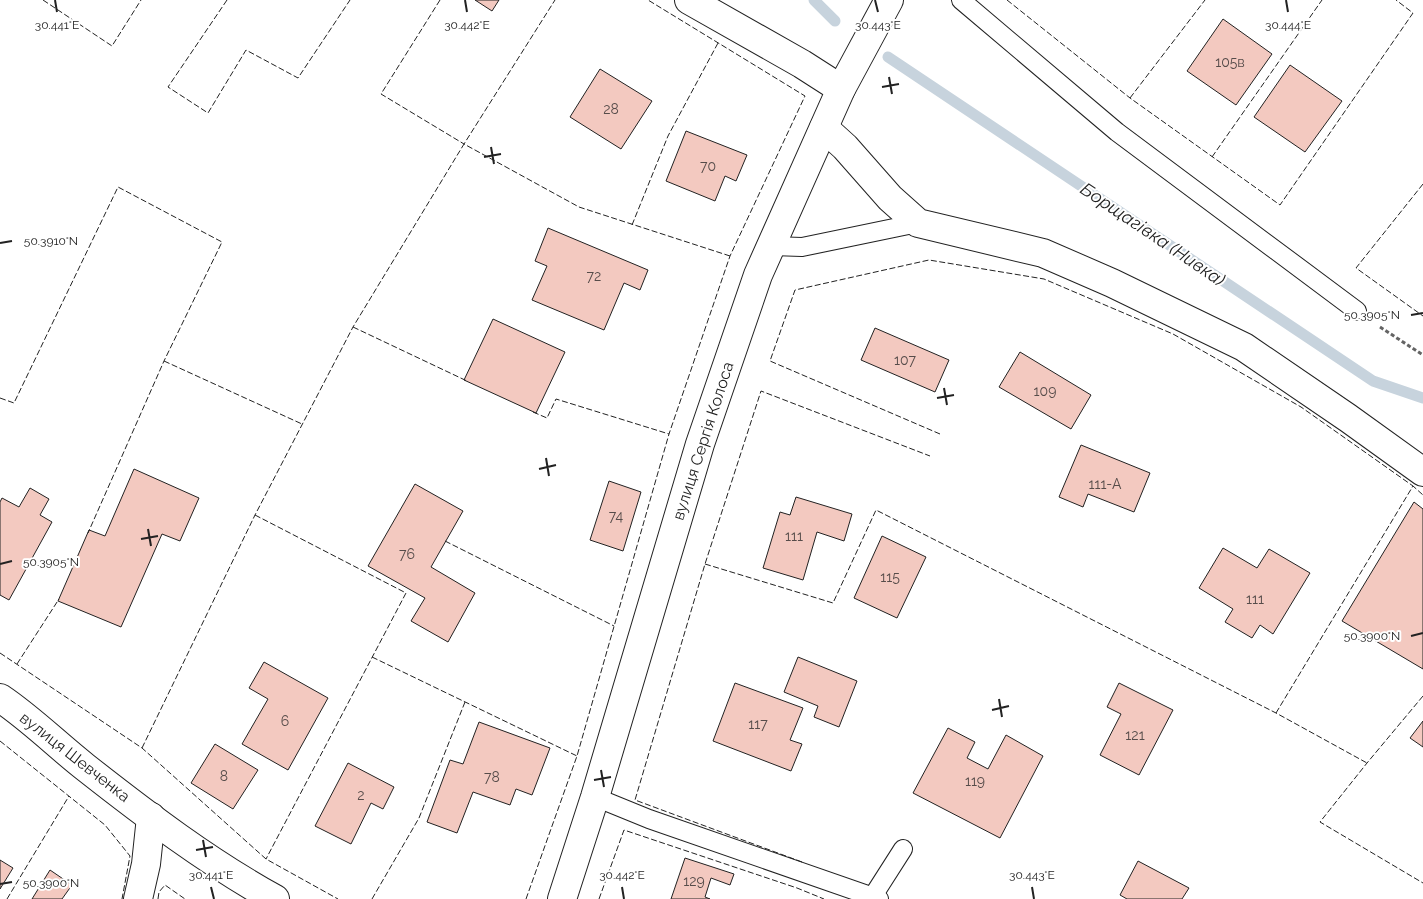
<svg xmlns="http://www.w3.org/2000/svg" width="1423" height="899" viewBox="0 0 1423 899" font-family="Raleway,sans-serif">
<style>
.lines{fill:none;stroke-linecap:round;stroke-linejoin:round}
.stream{stroke:#c7d3dd;stroke-width:11}
.building{fill:#f3c9c0;stroke:#222}
.lane-casing{stroke:#222;stroke-width:20}
.street-casing{stroke:#222;stroke-width:30}
.secondary-casing{stroke:#222;stroke-width:30}
.path{stroke:#646464;stroke-width:3;stroke-dasharray:4 2.5;stroke-linecap:butt}
.lane{stroke:#fff;stroke-width:18}
.street{stroke:#fff;stroke-width:28}
.secondary{stroke:#fff;stroke-width:28}
.fence{stroke:#222;stroke-width:1;stroke-dasharray:6 2.5;stroke-linecap:butt}
.ticks{fill:none;stroke:#222;stroke-width:2}
.labels{text-anchor:middle;dominant-baseline:central;stroke-width:4;stroke-linejoin:round;paint-order:stroke}
.number-label{font-size:14px;fill:#564c4a}
.street-label{font-size:16px;fill:#222;stroke:#fff}
.water-label{font-size:18px;font-style:italic;fill:#222;stroke:#fff}
.ticks-label{font-size:12px;text-anchor:middle;fill:#222;stroke:#fff;stroke-width:4;stroke-linejoin:round;paint-order:stroke}
</style>
<rect width="100%" height="100%" fill="#fff"/>
<g class="lines">
<!-- stream -->
<g class="stream">
<path d="M 814,0 L 835,21"/>
<path d="M 888,57 L 1373,381 L 1423,398"/>
</g>
</g>
<!-- building -->
<g class="building">
<path d="M 475,0 L 499,0 L 492,11 Z"/>
<path d="M 1223,19 L 1272,54 L 1236,105 L 1187,71 Z"/>
<path d="M 1290,65 L 1342,101 L 1305,152 L 1254,117 Z"/>
<path d="M 600,69 L 652,101 L 621,149 L 570,117 Z"/>
<path d="M 686,131 L 747,155 L 736,181 L 725,176 L 715,201 L 666,181 Z"/>
<path d="M 548,228 L 648,270 L 640,290 L 624,283 L 604,330 L 532,300 L 547,266 L 535,261 Z"/>
<path d="M 493,319 L 565,352 L 536,413 L 464,380 Z"/>
<path d="M 875,328 L 949,360 L 935,392 L 861,360 Z"/>
<path d="M 1020,352 L 1091,395 L 1071,429 L 999,387 Z"/>
<path d="M 1081,445 L 1150,473 L 1134,512 L 1088,494 L 1083,507 L 1059,497 Z"/>
<path d="M 134,469 L 199,498 L 180,541 L 162,534 L 121,627 L 58,601 L 89,530 L 105,536 Z"/>
<path d="M 609,481 L 641,492 L 623,551 L 590,540 Z"/>
<path d="M 415,484 L 463,511 L 431,567 L 475,593 L 448,642 L 411,621 L 425,598 L 368,566 Z"/>
<path d="M 30,488 L 49,499 L 40,515 L 52,522 L 9,600 L 0,595 L 0,502 L 2,498 L 19,507 Z"/>
<path d="M 796,497 L 852,514 L 844,541 L 817,532 L 803,580 L 763,568 L 780,512 L 790,515 Z"/>
<path d="M 1414,502 L 1423,509 L 1423,669 L 1342,621 Z"/>
<path d="M 882,536 L 926,557 L 897,618 L 854,598 Z"/>
<path d="M 1223,548 L 1257,568 L 1269,549 L 1310,573 L 1273,634 L 1260,625 L 1252,638 L 1225,622 L 1233,609 L 1199,588 Z"/>
<path d="M 798,657 L 857,681 L 839,727 L 814,717 L 818,706 L 784,692 Z"/>
<path d="M 264,662 L 328,698 L 288,770 L 242,744 L 268,699 L 249,688 Z"/>
<path d="M 735,683 L 803,708 L 790,740 L 802,744 L 791,771 L 713,741 Z"/>
<path d="M 1119,683 L 1173,710 L 1139,775 L 1100,755 L 1121,714 L 1107,707 Z"/>
<path d="M 1423,721 L 1423,747 L 1410,738 Z"/>
<path d="M 479,722 L 550,748 L 532,795 L 516,789 L 510,805 L 473,792 L 457,833 L 427,822 L 450,760 L 463,764 Z"/>
<path d="M 948,728 L 975,742 L 967,758 L 988,769 L 1006,735 L 1043,756 L 1000,838 L 913,793 Z"/>
<path d="M 215,744 L 258,770 L 233,809 L 191,783 Z"/>
<path d="M 348,763 L 394,787 L 383,809 L 371,803 L 351,844 L 315,826 Z"/>
<path d="M 685,858 L 734,874 L 730,885 L 711,878 L 705,897 L 710,899 L 671,899 Z"/>
<path d="M 0,860 L 13,868 L 0,889 Z"/>
<path d="M 1138,861 L 1189,888 L 1182,899 L 1127,899 L 1120,895 Z"/>
<path d="M 50,870 L 72,885 L 62,899 L 32,899 Z"/>
</g>
<g class="lines">
<defs>
<g id="lane">
<path d="M 961,0 L 1117,132 L 1357,311"/>
<path d="M 772,246 L 802,247 L 918,223"/>
<path d="M 595,797 L 649,819 L 879,899"/>
<path d="M 873,896 L 903,849"/>
</g>
<g id="street">
<path d="M 689,0 L 802,64 L 841,89"/>
<path d="M 824,128 L 845,147 L 890,198 L 918,223 L 1043,253 L 1112,283 L 1244,347 L 1348,418 L 1423,472"/>
<path d="M 0,698 C 30,718 57,745 85,767 C 146,815 208,862 275,899"/>
<path d="M 138,899 L 146,864 L 151,817"/>
</g>
<path id="secondary" d="M 562,899 L 595,797 L 700,444 L 758,275 L 841,89 L 889,0"/>
</defs>
<!-- lane casing -->
<use href="#lane" class="lane-casing"/>
<!-- street casing -->
<use href="#street" class="street-casing"/>
<!-- secondary casing -->
<use href="#secondary" class="secondary-casing"/>
<!-- path -->
<path class="path" d="M 1380,327 L 1423,355"/>
<!-- lane -->
<use href="#lane" class="lane"/>
<!-- street -->
<use href="#street" class="street"/>
<!-- secondary -->
<use href="#secondary" class="secondary"/>
<!-- fence -->
<g class="fence">
<path d="M 43,0 L 112,46 L 141,0"/>
<path d="M 227,0 L 168,87 L 208,113 L 246,50 L 298,78 L 350,0"/>
<path d="M 440,0 L 381,94 L 464,144 L 555,0"/>
<path d="M 1007,0 L 1130,98 L 1280,205 L 1413,13 L 1396,0"/>
<path d="M 1130,98 L 1205,0"/>
<path d="M 1212,157 L 1322,0"/>
<path d="M 1423,184 L 1356,268 L 1423,316"/>
<path d="M 632,225 L 668,136 L 718,43"/>
<path d="M 353,327 L 467,381"/>
<path d="M 164,361 L 302,424"/>
<path d="M 0,398 L 14,403 L 118,187 L 222,242 L 164,361 L 88,533"/>
<path d="M 533,412 L 547,418 L 556,399 L 669,434"/>
<path d="M 940,434 L 770,361 L 795,290 L 929,260 L 1044,279 L 1173,334 L 1301,407 L 1413,486"/>
<path d="M 255,515 L 406,593 L 266,859"/>
<path d="M 445,541 L 614,626"/>
<path d="M 705,564 L 833,603 L 876,510 L 1276,713 L 1367,763"/>
<path d="M 0,653 L 142,748 L 266,859 L 338,899"/>
<path d="M 372,657 L 577,756"/>
<path d="M 17,664 L 59,599"/>
<path d="M 1423,696 L 1367,763 L 1320,822 L 1423,883"/>
<path d="M 1276,713 L 1413,486 L 1423,495"/>
<path d="M 0,741 L 105,825 L 130,856 L 122,899"/>
<path d="M 142,748 L 255,515 L 353,327 L 464,144 L 579,207 L 730,256"/>
<path d="M 802,862 L 635,800 L 705,564 L 761,391 L 930,456"/>
<path d="M 7,899 L 69,796"/>
<path d="M 158,899 L 159,892 L 165,885 L 185,899"/>
<path d="M 372,899 L 419,818 L 465,702"/>
<path d="M 526,899 L 577,756 L 669,434 L 730,256 L 805,96 L 648,0"/>
<path d="M 599,899 L 624,830 L 797,888 L 824,899"/>
</g>
</g>
<!-- ticks -->
<path class="ticks" d="M 55,0 L 57,12M 465,0 L 467,12M 875,0 L 878,12M 1286,0 L 1288,12M 889,77 L 892,94M 882,87 L 899,84M 491,147 L 494,164M 484,157 L 501,154M 0,243 L 12,241M 1411,315 L 1423,313M 944,388 L 947,405M 937,398 L 954,395M 546,458 L 549,476M 539,469 L 556,465M 148,529 L 151,546M 141,539 L 158,536M 0,564 L 12,561M 1411,636 L 1423,633M 999,699 L 1002,717M 992,710 L 1009,706M 601,770 L 604,787M 594,780 L 611,777M 203,840 L 206,857M 196,850 L 213,847M 0,884 L 12,882M 211,887 L 214,899M 622,887 L 624,899M 1032,887 L 1034,899"/>
<g class="labels">
<!-- number labels -->
<g class="number-label">
<text x="1230" y="62">105в</text>
<text x="611" y="109">28</text>
<text x="708" y="166">70</text>
<text x="594" y="276">72</text>
<text x="905" y="360">107</text>
<text x="1045" y="391">109</text>
<text x="1105" y="484">111-А</text>
<text x="616" y="516">74</text>
<text x="794" y="536">111</text>
<text x="407" y="554">76</text>
<text x="890" y="577">115</text>
<text x="1255" y="599">111</text>
<text x="285" y="721">6</text>
<text x="758" y="724">117</text>
<text x="1135" y="735">121</text>
<text x="224" y="776">8</text>
<text x="492" y="777">78</text>
<text x="975" y="781">119</text>
<text x="361" y="795">2</text>
<text x="694" y="881">129</text>
</g>
<!-- street labels -->
<g class="street-label">
<text transform="translate(703 441) rotate(-72)">вулиця Сергія Колоса</text>
<text transform="translate(75 757) rotate(38)">вулиця Шевченка</text>
</g>
<!-- water labels -->
<g class="water-label">
<text transform="translate(1153 234) rotate(34)">Борщагівка (Нивка)</text>
</g>
</g>
<g class="ticks-label">
<text x="1288" y="29">30.444°E</text>
<text x="57" y="29">30.441°E</text>
<text x="467" y="29">30.442°E</text>
<text x="878" y="29">30.443°E</text>
<text x="51" y="245">50.3910°N</text>
<text x="1372" y="319">50.3905°N</text>
<text x="51" y="566">50.3905°N</text>
<text x="1372" y="640">50.3900°N</text>
<text x="211" y="879">30.441°E</text>
<text x="622" y="879">30.442°E</text>
<text x="1032" y="879">30.443°E</text>
<text x="51" y="887">50.3900°N</text>
</g>
</svg>
